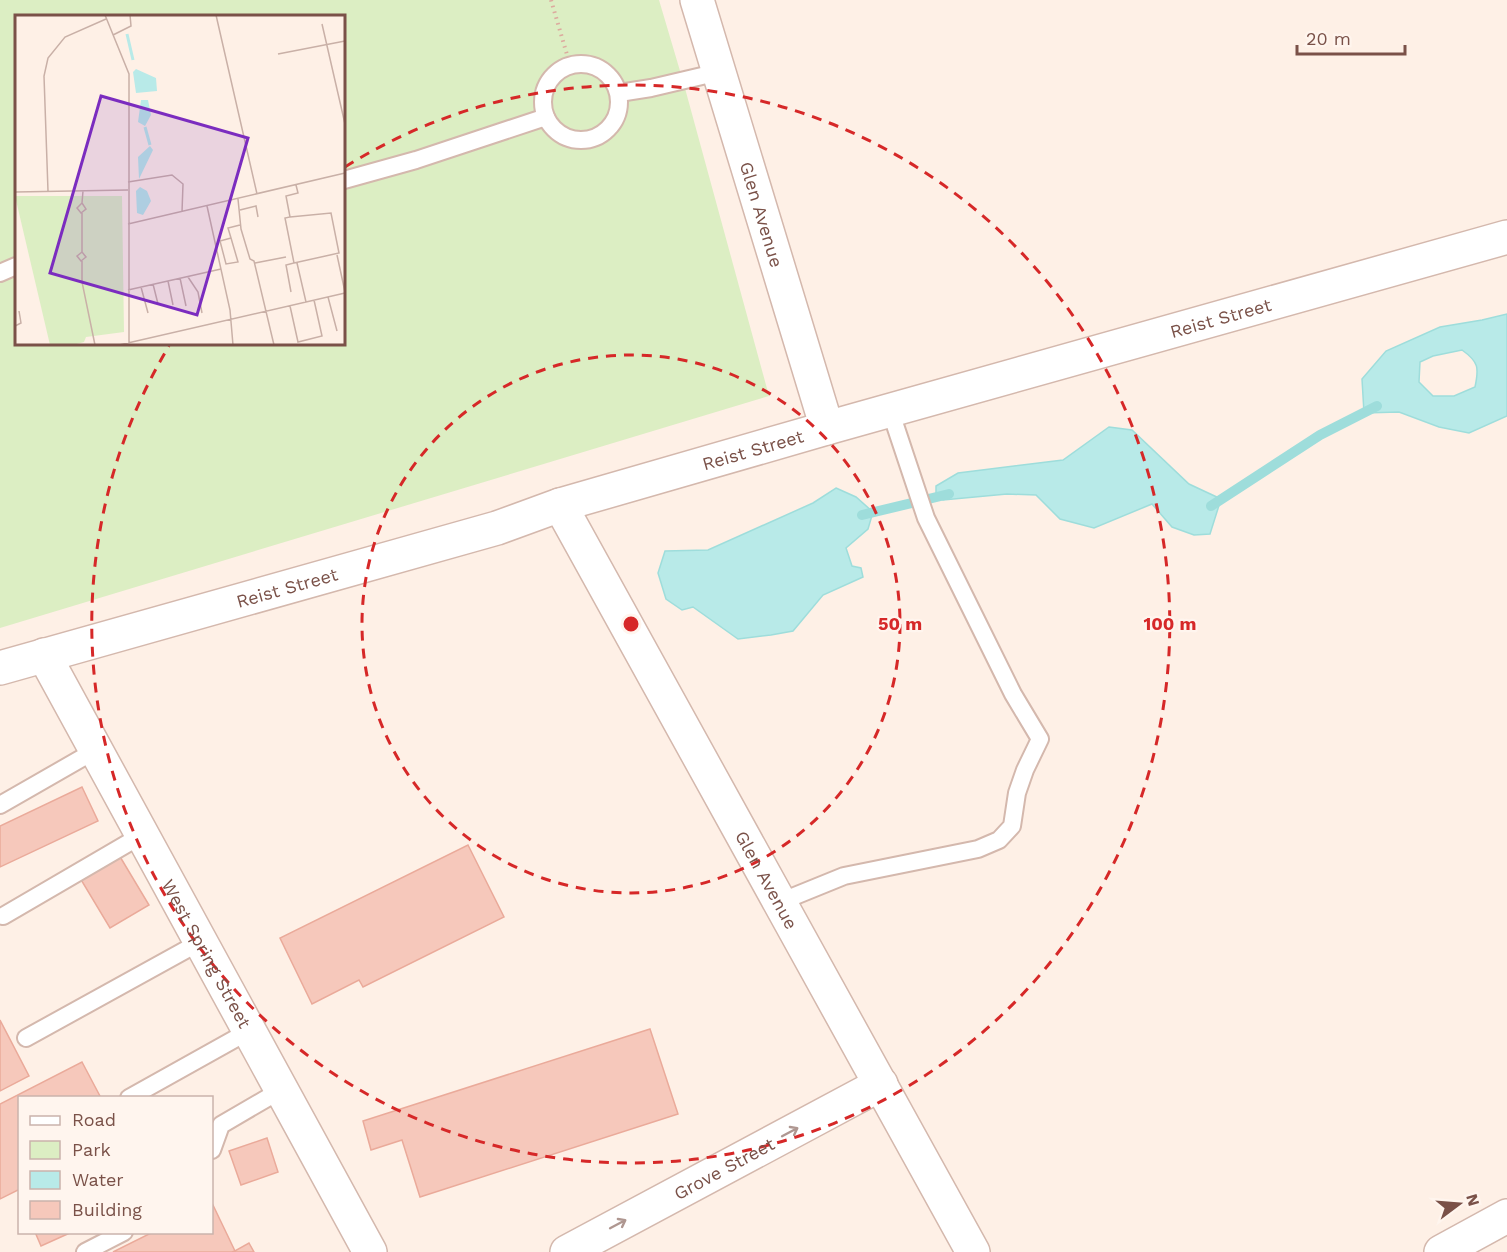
<svg xmlns="http://www.w3.org/2000/svg" width="1507" height="1252" viewBox="0 0 1507 1252" font-family="'Work Sans',sans-serif">
<style>
.green{fill:#dceec3;fill-rule:evenodd}
.water{fill:#b8eae8;stroke:#9edddb;stroke-width:1.5;fill-rule:evenodd}
.lines{fill:none;stroke-linecap:round;stroke-linejoin:round}
.stream{stroke:#9edddb;stroke-width:10}
.building{fill:#f6c8bb;stroke:#eaaa9a;stroke-width:1.5}
.service-casing{stroke:#d4b8ad;stroke-width:20}
.minor-casing{stroke:#d4b8ad;stroke-width:36}
.path{stroke:#dcaa9e;stroke-width:4;stroke-dasharray:1.5 4.5;stroke-linecap:butt}
.service{stroke:#fff;stroke-width:16}
.minor{stroke:#fff;stroke-width:33}
.oneway{stroke:#af9791}
.ring{fill:none;stroke:#d62828;stroke-width:3;stroke-dasharray:10 8}
.labels{text-anchor:middle;dominant-baseline:central;stroke-width:4.5;stroke-linejoin:round;paint-order:stroke}
.street-label{font-size:18px;fill:#7a5148;stroke:#fff5ee}
.inset-river{fill:none;stroke:#b8eae8;stroke-width:3}
.inset-road{fill:none;stroke:#c9b0a7;stroke-width:1.5}
.view{fill:#7b2cbf;fill-opacity:0.15;stroke:#7b2cbf;stroke-width:3}
.inset-edge{fill:none;stroke:#7a5148;stroke-width:3}
.centre{fill:#d62828;stroke:#fff5ee;stroke-width:3}
.ring-label{font-size:18px;text-anchor:middle;font-weight:bold;fill:#d62828;stroke:#fff5ee;stroke-width:4.5;stroke-linejoin:round;paint-order:stroke}
</style>
<rect width="100%" height="100%" fill="#fef0e6"/>
<!-- green -->
<path class="green" d="M 0,0 L 659,0 L 683,81 L 769,396 L 0,628 ZM 16,16 L 344,16 L 344,344 L 16,344 Z"/>
<!-- water -->
<g class="water">
<path d="M 1507,314 L 1507,416 L 1469,433 L 1439,427 L 1399,412 L 1364,413 L 1362,379 L 1386,351 L 1440,327 L 1482,320 ZM 1462,350 C 1479,362 1479,368 1475,387 L 1454,396 L 1433,396 L 1419,382 L 1420,362 L 1433,356 Z"/>
<path d="M 1109,427 L 1132,430 L 1189,484 L 1221,499 L 1210,534 L 1194,535 L 1172,527 L 1152,504 L 1094,528 L 1060,519 L 1036,495 L 1007,494 L 943,500 L 936,497 L 936,486 L 958,473 L 1063,460 Z"/>
<path d="M 836,488 L 856,497 L 873,512 L 868,529 L 846,548 L 852,566 L 861,568 L 863,577 L 823,595 L 793,631 L 771,635 L 738,639 L 693,607 L 682,610 L 666,599 L 658,573 L 665,551 L 708,550 L 813,503 Z"/>
</g>
<g class="lines">
<!-- stream -->
<g class="stream">
<path d="M 1211,506 L 1320,435 L 1377,406"/>
<path d="M 862,515 L 949,494"/>
</g>
</g>
<!-- building -->
<g class="building">
<path d="M 82,787 L 98,821 L 0,867 L 0,826 Z"/>
<path d="M 468,845 L 504,917 L 363,987 L 359,980 L 312,1004 L 280,938 Z"/>
<path d="M 119,855 L 149,905 L 110,928 L 80,878 Z"/>
<path d="M 0,1020 L 29,1076 L 0,1091 Z"/>
<path d="M 650,1029 L 678,1114 L 420,1197 L 402,1140 L 371,1150 L 363,1121 Z"/>
<path d="M 82,1062 L 101,1098 L 20,1098 L 20,1189 L 0,1199 L 0,1104 Z"/>
<path d="M 267,1138 L 278,1172 L 241,1185 L 229,1151 Z"/>
<path d="M 212,1203 L 235,1251 L 232,1252 L 113,1252 L 153,1232 L 212,1232 Z"/>
<path d="M 35,1232 L 72,1232 L 41,1246 Z"/>
<path d="M 249,1243 L 254,1252 L 233,1252 Z"/>
</g>
<g class="lines">
<defs>
<g id="service">
<circle cx="581" cy="102" r="38"/>
<path d="M 619,93 L 651,88 L 719,72"/>
<path d="M 344,180 L 416,160 L 546,117"/>
<path d="M 0,273 L 16,266"/>
<path d="M 0,805 L 96,750"/>
<path d="M 780,902 L 844,876 L 978,849 L 999,840 L 1012,826 L 1017,793 L 1025,770 L 1040,739 L 1013,694 L 926,518 L 890,410"/>
<path d="M 3,916 L 142,835"/>
<path d="M 26,1038 L 200,942"/>
<path d="M 129,1098 L 249,1031"/>
<path d="M 212,1150 L 221,1125 L 281,1090"/>
<path d="M 85,1252 L 124,1232"/>
</g>
<g id="minor">
<path id="s1" d="M 697,0 L 827,428"/>
<path id="s2" d="M 560,505 L 973,1252"/>
<path id="s3" d="M 44,655 L 370,1252"/>
<path id="s4" d="M 0,668 L 497,528 L 560,505 L 827,428 L 1507,237"/>
<path id="s5" d="M 567,1252 L 881,1084"/>
<path d="M 1441,1252 L 1507,1216"/>
</g>
</defs>
<!-- service casing -->
<use href="#service" class="service-casing"/>
<!-- minor casing -->
<use href="#minor" class="minor-casing"/>
<!-- path -->
<path class="path" d="M 551,0 L 570,65"/>
<!-- service -->
<use href="#service" class="service"/>
<!-- minor -->
<use href="#minor" class="minor"/>
</g>
<!-- one-way arrows -->
<defs><path id="oneway-shaft" d="M-6 0H5M1.5-3L5.5 0L1.5 3" fill="none" stroke-width="1.6" stroke-linecap="round" stroke-linejoin="round" transform="scale(1.5)"/></defs>
<g class="oneway">
<use href="#oneway-shaft" transform="translate(790 1132) rotate(-28)"/>
<use href="#oneway-shaft" transform="translate(618 1224) rotate(-28)"/>
</g>
<!-- distance rings -->
<g class="ring">
<circle cx="631" cy="624" r="269"/>
<path d="M345 167A539 539 0 1 1 169 346"/>
</g>
<g class="labels">
<!-- street labels -->
<g class="street-label">
<text stroke="none"><textPath href="#s1" startOffset="224">Glen Avenue</textPath></text>
<text stroke="none"><textPath href="#s4" startOffset="1270">Reist Street</textPath></text>
<text stroke="none"><textPath href="#s4" startOffset="784">Reist Street</textPath></text>
<text stroke="none"><textPath href="#s4" startOffset="298">Reist Street</textPath></text>
<text stroke="none"><textPath href="#s2" startOffset="428">Glen Avenue</textPath></text>
<text stroke="none"><textPath href="#s3" startOffset="340">West Spring Street</textPath></text>
<text stroke="none"><textPath href="#s5" startOffset="178">Grove Street</textPath></text>
</g>
</g>
<!-- overview -->
<g transform="translate(15 15)">
<rect width="330" height="330" fill="#fef0e6"/>
<path d="M 0,181 L 107,181 L 109,317 L 71,322 L 69,327 L 58,330 L 35,330 Z" fill="#dceec3"/>
<path d="M 121,54 L 141,63 L 142,76 L 121,78 L 118,57 ZM 126,85 L 133,85 L 136,100 L 130,111 L 123,107 ZM 135,131 L 138,135 L 124,164 L 123,142 ZM 125,172 L 132,176 L 136,186 L 128,200 L 122,198 L 121,176 Z" fill="#b8eae8"/>
<path class="inset-river" d="M 112,19 L 118,45M 130,112 L 135,130"/>
<path class="inset-road" d="M 90,0 L 114,59 L 114,330M 201,0 L 242,179M 307,9 L 330,109M 98,20 L 116,11 L 115,0M 263,39 L 330,26M 113,167 L 157,160 L 168,169 L 167,197M 33,176 L 29,61 L 33,43 L 50,22 L 91,4M 0,177 L 113,175M 223,184 L 226,214 L 235,244 L 239,246 L 259,330M 67,188 L 71,194 L 66,198 L 62,193 L 67,188 L 68,176M 192,191 L 215,295 L 218,330M 225,195 L 241,191 L 243,202M 275,202 L 316,198 L 324,238 L 279,248M 113,209 L 330,158M 216,223 L 205,226 L 211,249 L 223,247 L 216,223 L 213,213 L 225,210M 67,237 L 62,241 L 66,246 L 71,242 L 67,237 L 67,198M 322,240 L 330,277M 67,246 L 67,267 L 80,330M 240,248 L 271,242M 282,248 L 291,287M 173,262 L 183,277 L 187,298M 165,263 L 171,291M 153,266 L 158,290M 138,269 L 143,289M 126,272 L 133,298M 113,275 L 206,254M 276,277 L 271,250 L 279,248 L 270,203 L 275,202 L 271,181 L 283,178 L 281,170M 313,282 L 322,316M 275,291 L 283,327 L 307,321 L 299,285M 0,311 L 6,308 L 4,296M 104,330 L 330,278"/>
<path class="view" d="M 86,81 L 233,123 L 182,300 L 35,258 Z"/>
<rect width="330" height="330" class="inset-edge"/>
</g>
<circle cx="631" cy="624" r="9" class="centre"/>
<g class="ring-label">
<text x="900" y="630">50 m</text>
<text x="1170" y="630">100 m</text>
</g>
<!-- legend -->
<rect x="18" y="1096" width="195" height="138" fill="#fff5ee" stroke="#cab3ac" stroke-width="1.5"/>
<rect x="30" y="1116" width="30" height="9" fill="#ffffff" stroke="#cab3ac" stroke-width="1.5"/>
<text x="72" y="1126" font-size="18" fill="#7a5148">Road</text>
<rect x="30" y="1141" width="30" height="18" fill="#dceec3" stroke="#cab3ac" stroke-width="1.5"/>
<text x="72" y="1156" font-size="18" fill="#7a5148">Park</text>
<rect x="30" y="1171" width="30" height="18" fill="#b8eae8" stroke="#cab3ac" stroke-width="1.5"/>
<text x="72" y="1186" font-size="18" fill="#7a5148">Water</text>
<rect x="30" y="1201" width="30" height="18" fill="#f6c8bb" stroke="#cab3ac" stroke-width="1.5"/>
<text x="72" y="1216" font-size="18" fill="#7a5148">Building</text>
<!-- north arrow -->
<g transform="translate(1459 1204) rotate(74)" stroke="#fff5ee" stroke-width="4.5" paint-order="stroke">
<path d="M0-4.5L10 22L0 15L-10 22Z" fill="#7a5148"/>
<text y="-9" font-size="16" font-weight="bold" text-anchor="middle" fill="#7a5148">N</text>
</g>
<!-- scale -->
<path d="M1297 45v9h108v-9" fill="none" stroke="#7a5148" stroke-width="3"/>
<text x="1306" y="45" font-size="18" fill="#7a5148" stroke="#fff5ee" stroke-width="4.5" paint-order="stroke">20 m</text>
</svg>
